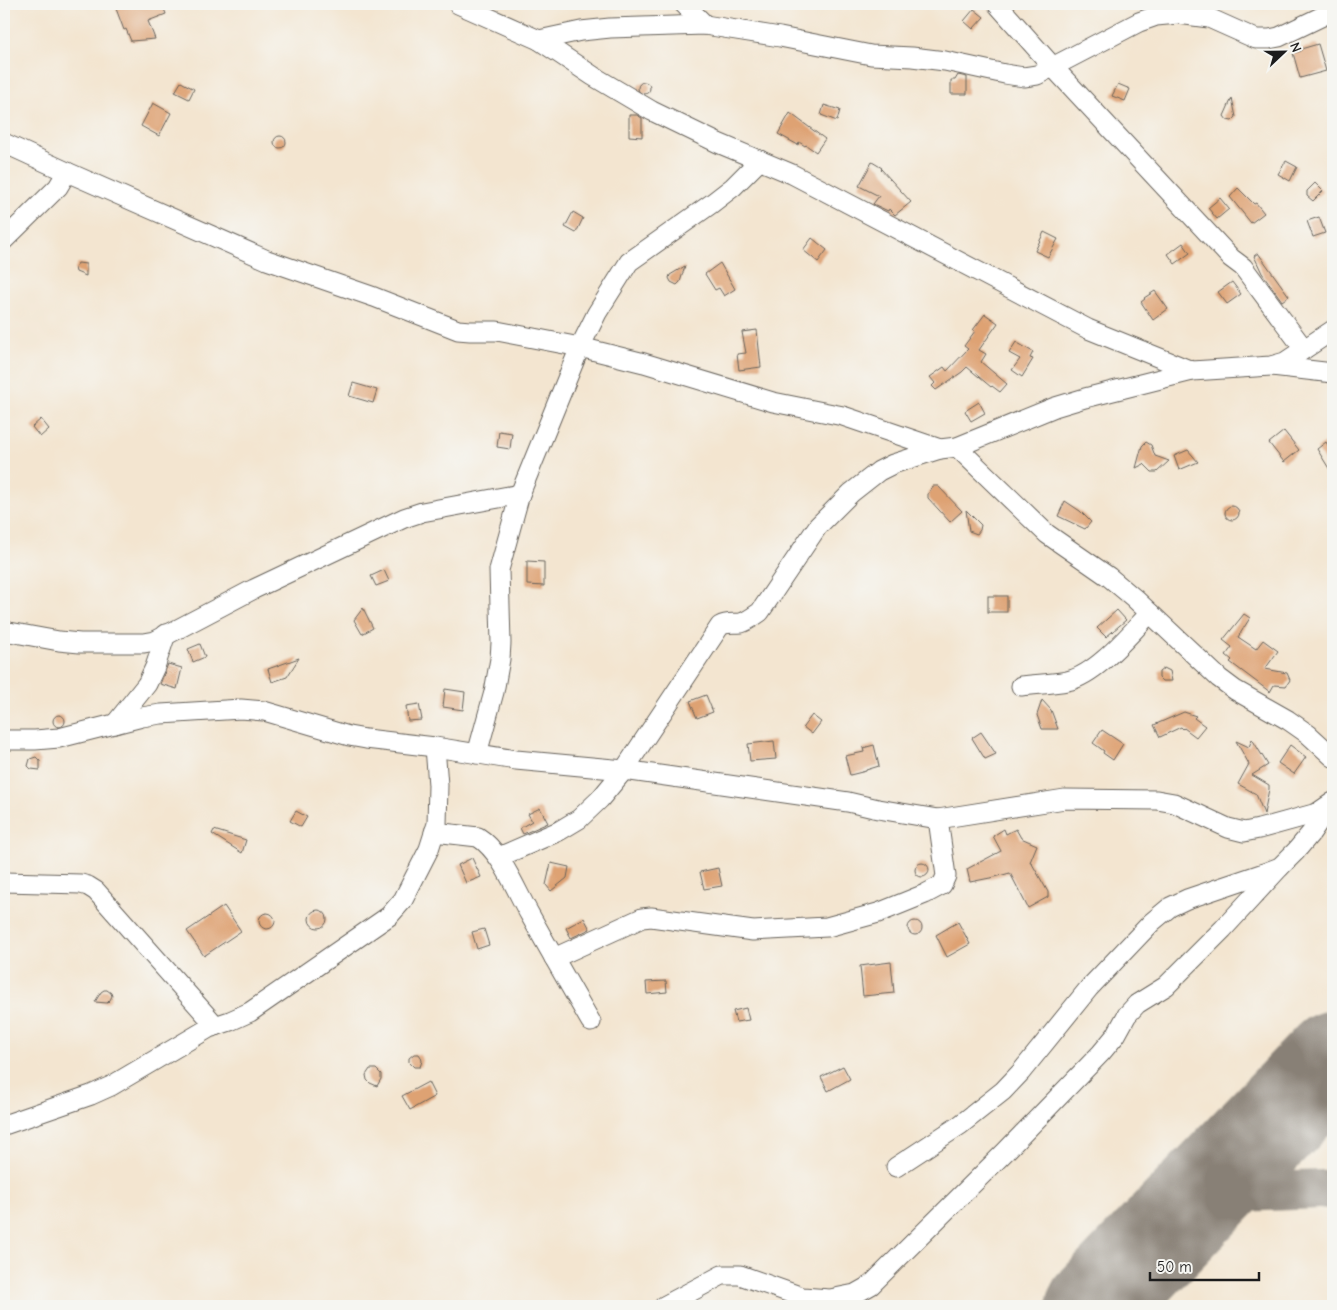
<svg xmlns="http://www.w3.org/2000/svg" width="1337" height="1310" viewBox="0 0 1337 1310" font-family="'Comic Neue',sans-serif">
<style>
.lines{fill:none;stroke-linecap:round;stroke-linejoin:round}
.taxiway{stroke:#888076;stroke-width:39}
.runway{stroke:#888076;stroke-width:99}
.building{fill:#dea273}
.minor-casing{stroke:#67625b;stroke-width:21}
.minor{stroke:#fff;stroke-width:19}
</style>
<rect width="100%" height="100%" fill="#f6f6f2"/>
<filter id="ink" filterUnits="userSpaceOnUse"><feTurbulence type="fractalNoise" baseFrequency=".02" numOctaves="2"/><feDisplacementMap in="SourceGraphic" scale="10" xChannelSelector="R" yChannelSelector="G"/><feConvolveMatrix kernelMatrix="1 2 1 2 8 2 1 2 1" color-interpolation-filters="sRGB"/></filter>
<filter id="wash" filterUnits="userSpaceOnUse"><feTurbulence type="fractalNoise" baseFrequency=".0096" numOctaves="4" result="noise"/><feDisplacementMap in="SourceGraphic" scale="20" xChannelSelector="R" yChannelSelector="G"/><feGaussianBlur stdDeviation="1.12" result="paint"/><feColorMatrix in="noise" values="0 0 0 0 0 0 0 0 0 0 0 0 0 0 0 0 0 1.4 0 .05"/><feComposite in="paint" operator="in"/></filter>
<g filter="url(#wash)">
<rect width="100%" height="100%" fill="#f3e5d0"/>
<g class="lines">
<!-- taxiway -->
<g class="taxiway">
<path d="M 1319,1075 L 1333,1090"/>
<path d="M 1199,1199 L 1227,1193 L 1333,1189"/>
</g>
<!-- runway -->
<path class="runway" d="M 1096,1306 L 1333,1060"/>
</g>
<g id="blocks">
<!-- building -->
<g class="building">
<path d="M 122,4 L 162,4 L 166,14 L 148,21 L 155,39 L 131,41 L 126,29 L 124,30 L 115,6 Z"/>
<path d="M 974,9 L 984,17 L 973,29 L 964,21 Z"/>
<path d="M 1318,44 L 1326,71 L 1300,78 L 1293,53 L 1301,51 L 1301,49 Z"/>
<path d="M 958,75 L 967,77 L 967,94 L 951,94 L 951,80 L 955,80 Z"/>
<path d="M 181,82 L 194,89 L 189,99 L 175,92 Z"/>
<circle cx="644" cy="88" r="6"/>
<path d="M 1118,84 L 1130,89 L 1125,101 L 1112,96 Z"/>
<path d="M 1232,98 L 1236,117 L 1232,121 L 1227,120 L 1224,116 Z"/>
<path d="M 153,103 L 171,113 L 159,136 L 141,126 Z"/>
<path d="M 824,105 L 840,110 L 837,121 L 821,115 Z"/>
<path d="M 790,113 L 825,139 L 816,152 L 806,145 L 805,146 L 799,142 L 798,145 L 778,134 Z"/>
<path d="M 629,115 L 637,115 L 642,118 L 642,137 L 629,136 Z"/>
<circle cx="280" cy="142" r="6"/>
<path d="M 1286,161 L 1297,167 L 1290,181 L 1278,174 Z"/>
<path d="M 872,162 L 882,168 L 881,169 L 911,202 L 895,215 L 889,209 L 888,211 L 873,204 L 879,196 L 859,186 Z"/>
<path d="M 1315,183 L 1323,191 L 1313,201 L 1307,196 L 1307,191 Z"/>
<path d="M 1238,188 L 1254,204 L 1256,203 L 1264,213 L 1251,223 L 1230,197 Z"/>
<path d="M 1220,198 L 1229,209 L 1217,219 L 1208,208 Z"/>
<path d="M 573,212 L 583,218 L 576,233 L 565,227 Z"/>
<path d="M 1319,217 L 1325,233 L 1313,237 L 1307,221 Z"/>
<path d="M 1044,232 L 1058,239 L 1048,257 L 1035,251 Z"/>
<path d="M 812,238 L 827,250 L 818,262 L 803,250 Z"/>
<path d="M 1183,243 L 1190,253 L 1175,264 L 1168,254 Z"/>
<path d="M 1258,253 L 1289,296 L 1282,301 L 1262,273 L 1254,256 Z"/>
<path d="M 78,263 L 86,264 L 86,276 L 76,272 L 75,268 Z"/>
<path d="M 720,263 L 735,289 L 724,296 L 719,288 L 715,290 L 705,274 Z"/>
<path d="M 685,266 L 680,282 L 677,285 L 671,282 L 669,278 L 670,275 Z"/>
<path d="M 1232,282 L 1241,294 L 1227,304 L 1218,292 Z"/>
<path d="M 1155,291 L 1168,309 L 1153,320 L 1141,302 L 1145,299 L 1144,298 Z"/>
<path d="M 985,314 L 998,323 L 979,350 L 986,354 L 981,362 L 1007,384 L 1000,392 L 992,386 L 991,387 L 967,367 L 962,372 L 936,390 L 932,386 L 935,383 L 930,377 L 944,367 L 947,371 L 968,349 L 964,346 L 975,331 L 973,330 Z"/>
<path d="M 757,330 L 761,367 L 739,370 L 737,354 L 746,353 L 742,332 Z"/>
<path d="M 1016,342 L 1033,352 L 1030,358 L 1033,359 L 1022,377 L 1012,370 L 1020,359 L 1009,353 Z"/>
<path d="M 353,383 L 377,390 L 373,403 L 349,396 Z"/>
<path d="M 979,402 L 985,413 L 971,421 L 965,411 Z"/>
<path d="M 41,419 L 49,429 L 40,437 L 32,427 Z"/>
<path d="M 499,431 L 512,433 L 510,449 L 497,447 Z"/>
<path d="M 1284,431 L 1299,450 L 1284,462 L 1269,443 Z"/>
<path d="M 1146,442 L 1151,445 L 1155,456 L 1169,461 L 1157,472 L 1152,472 L 1144,464 L 1136,468 L 1142,446 Z"/>
<path d="M 1326,442 L 1333,453 L 1333,475 L 1317,449 Z"/>
<path d="M 1188,450 L 1198,462 L 1179,470 L 1174,456 Z"/>
<path d="M 933,486 L 938,486 L 962,511 L 950,522 L 928,498 L 928,494 Z"/>
<path d="M 1065,501 L 1080,511 L 1091,522 L 1085,529 L 1058,516 Z"/>
<circle cx="1232" cy="513" r="7"/>
<path d="M 966,510 L 981,525 L 980,530 L 977,534 L 969,531 Z"/>
<path d="M 527,561 L 544,562 L 544,586 L 527,585 Z"/>
<path d="M 384,570 L 389,581 L 376,586 L 371,576 Z"/>
<rect x="988" y="596" width="19" height="16"/>
<path d="M 363,608 L 373,628 L 362,634 L 354,620 Z"/>
<path d="M 1117,610 L 1126,620 L 1106,637 L 1097,628 Z"/>
<path d="M 1244,614 L 1250,618 L 1238,637 L 1256,649 L 1263,640 L 1278,651 L 1265,669 L 1287,673 L 1290,680 L 1286,686 L 1274,685 L 1270,692 L 1230,662 L 1232,660 L 1226,655 L 1232,647 L 1223,640 Z"/>
<path d="M 200,644 L 205,657 L 193,662 L 188,649 Z"/>
<path d="M 299,658 L 287,677 L 272,682 L 268,669 Z"/>
<path d="M 168,664 L 182,668 L 177,689 L 160,684 Z"/>
<path d="M 1164,668 L 1170,671 L 1172,681 L 1162,681 L 1159,678 L 1159,672 Z"/>
<path d="M 445,689 L 465,692 L 463,710 L 443,707 Z"/>
<path d="M 706,695 L 713,712 L 697,718 L 690,701 Z"/>
<path d="M 1042,700 L 1051,710 L 1058,729 L 1042,729 L 1037,715 Z"/>
<path d="M 419,704 L 422,720 L 408,721 L 406,706 Z"/>
<path d="M 1184,712 L 1196,716 L 1194,718 L 1205,726 L 1196,737 L 1184,728 L 1183,729 L 1181,727 L 1160,737 L 1154,725 Z"/>
<circle cx="59" cy="721" r="6"/>
<path d="M 812,715 L 821,722 L 812,734 L 803,727 Z"/>
<path d="M 1102,730 L 1123,744 L 1113,760 L 1103,753 L 1104,751 L 1093,743 Z"/>
<path d="M 981,732 L 996,754 L 985,759 L 972,738 Z"/>
<path d="M 1252,739 L 1268,765 L 1252,775 L 1269,785 L 1269,789 L 1264,814 L 1256,794 L 1238,784 L 1249,764 L 1236,741 L 1249,747 Z"/>
<path d="M 774,741 L 776,759 L 750,761 L 748,744 Z"/>
<path d="M 874,745 L 879,766 L 866,770 L 866,771 L 850,775 L 845,756 L 864,752 L 863,748 Z"/>
<path d="M 1290,745 L 1306,757 L 1294,774 L 1278,763 Z"/>
<path d="M 36,757 L 40,761 L 40,770 L 31,769 L 28,766 L 30,759 Z"/>
<path d="M 540,808 L 548,823 L 523,834 L 520,828 L 532,821 L 528,814 Z"/>
<path d="M 296,811 L 307,817 L 301,827 L 290,821 Z"/>
<path d="M 1004,829 L 1006,834 L 1016,829 L 1021,838 L 1037,845 L 1030,862 L 1031,862 L 1048,892 L 1048,897 L 1028,908 L 1010,873 L 995,877 L 970,882 L 967,869 L 1001,851 L 993,836 Z"/>
<path d="M 214,830 L 246,840 L 242,853 L 212,834 Z"/>
<path d="M 472,858 L 481,877 L 466,883 L 458,865 Z"/>
<circle cx="922" cy="870" r="7"/>
<path d="M 551,863 L 569,867 L 567,878 L 551,891 L 546,885 Z"/>
<path d="M 718,868 L 722,886 L 704,889 L 700,872 Z"/>
<path d="M 224,906 L 241,931 L 204,956 L 187,931 Z"/>
<circle cx="318" cy="919" r="9"/>
<circle cx="267" cy="921" r="8"/>
<path d="M 584,918 L 590,929 L 571,938 L 566,928 Z"/>
<circle cx="915" cy="928" r="7"/>
<path d="M 958,922 L 970,944 L 947,957 L 936,935 Z"/>
<path d="M 484,929 L 489,945 L 477,949 L 472,932 Z"/>
<path d="M 891,962 L 894,993 L 863,996 L 860,966 Z"/>
<path d="M 666,981 L 667,992 L 647,994 L 646,982 Z"/>
<path d="M 104,990 L 107,990 L 111,993 L 112,996 L 110,1000 L 107,1003 L 95,1002 L 101,992 Z"/>
<path d="M 746,1008 L 749,1020 L 736,1022 L 733,1011 Z"/>
<path d="M 414,1054 L 419,1054 L 421,1057 L 422,1061 L 420,1067 L 414,1067 L 409,1062 L 409,1058 Z"/>
<path d="M 843,1066 L 850,1079 L 828,1091 L 821,1077 Z"/>
<path d="M 370,1069 L 376,1069 L 381,1074 L 381,1079 L 377,1086 L 370,1083 L 367,1080 L 366,1075 Z"/>
<path d="M 428,1082 L 435,1096 L 410,1110 L 402,1096 Z"/>
</g>
</g>
</g>
<g filter="url(#ink)">
<use href="#blocks" fill-opacity="0" stroke="#67625b" stroke-width="1"/>
<g class="lines">
<defs>
<g id="minor">
<path d="M 458,4 L 539,40"/>
<path d="M 684,4 L 705,25"/>
<path d="M 997,4 L 1053,67 L 1231,258 L 1243,267 L 1304,349"/>
<path d="M 1333,11 L 1279,37 L 1269,39 L 1256,39 L 1209,18 L 1178,14 L 1156,16 L 1139,22 L 1037,75 L 1024,77 L 1005,74 L 945,61 L 912,57 L 871,55 L 780,37 L 705,25 L 610,28 L 581,31 L 539,40 L 593,76 L 652,111 L 718,143 L 792,174 L 1088,329 L 1192,371 L 1271,366 L 1285,362 L 1333,330"/>
<path d="M 4,143 L 67,172 L 267,260 L 374,297 L 458,330 L 470,331 L 497,331 L 580,347 L 644,363 L 773,402 L 843,416 L 940,449 L 957,447 L 1055,407 L 1085,398 L 1192,371"/>
<path d="M 4,240 L 58,187 L 67,172"/>
<path d="M 1272,366 L 1333,373"/>
<path d="M 957,447 L 1047,534 L 1109,577 L 1134,598 L 1219,678 L 1235,690 L 1288,720 L 1308,734 L 1333,757"/>
<path d="M 4,631 L 59,641 L 80,643 L 144,643 L 155,641 L 254,589 L 404,518 L 422,512 L 520,494"/>
<path d="M 1021,686 C 1036,684 1053,684 1067,681 C 1096,675 1129,635 1150,613"/>
<path d="M 115,724 L 147,684 L 155,667 L 166,634"/>
<path d="M 4,740 L 35,740 L 59,738 L 142,717 L 161,714 L 241,709 L 264,711 L 349,736 L 366,739 L 435,747 L 516,760 L 624,770 L 848,802 L 878,809 L 938,819 L 1065,799 L 1157,800 L 1174,803 L 1228,828 L 1244,832 L 1259,829 L 1317,813 L 1333,802"/>
<path d="M 477,754 L 494,692 L 500,659 L 501,643 L 499,570 L 520,494 L 580,347 L 597,313 L 629,262 L 711,204 L 733,187 L 760,160"/>
<path d="M 434,832 L 478,837 C 502,852 516,891 530,915 C 550,951 570,986 591,1022"/>
<path d="M 499,857 L 559,831 L 579,819 L 600,799 L 624,770 L 720,626 C 727,622 733,624 741,623 C 748,621 754,616 760,612 L 818,526 L 851,493 L 879,471 L 893,464 L 940,449"/>
<path d="M 4,882 L 81,884 L 88,886 L 96,891 L 216,1026"/>
<path d="M 554,958 L 642,918 L 651,917 L 753,931 L 827,927 L 878,913 L 925,894 L 942,885 L 946,876 L 938,819"/>
<path d="M 4,1125 L 91,1095 L 111,1086 L 209,1028 L 230,1021 L 250,1012 L 389,916 L 403,900 L 429,849 L 437,824 L 438,785 L 435,747"/>
<path d="M 896,1167 L 960,1125 L 1003,1091 L 1021,1072 L 1089,988 L 1152,922 L 1170,907 L 1187,899 L 1264,873 L 1280,867 L 1296,851 L 1311,833 L 1330,805"/>
<path d="M 664,1306 L 722,1275 L 740,1275 L 802,1297 L 830,1299 L 855,1294 L 871,1285 L 1005,1152 L 1101,1053 L 1116,1035 L 1127,1015 L 1137,1004 L 1166,986 L 1223,929 L 1280,867"/>
</g>
</defs>
<!-- minor casing -->
<use href="#minor" class="minor-casing"/>
<!-- minor -->
<use href="#minor" class="minor"/>
</g>
</g>
<!-- margin -->
<rect width="1337" height="1310" fill="none" stroke="#f6f6f2" stroke-width="20"/>
<!-- north arrow -->
<g transform="translate(1284 52) rotate(68)" stroke="#f6f6f2" stroke-width="4" paint-order="stroke">
<path d="M0-4L9 19L0 12L-9 19Z" fill="#1c1c1c"/>
<text y="-8" font-size="14" font-weight="bold" text-anchor="middle" fill="#1c1c1c">N</text>
</g>
<!-- scale -->
<path d="M1150 1272v8h109v-8" fill="none" stroke="#1c1c1c" stroke-width="2.5"/>
<text x="1157" y="1272" font-size="15" fill="#1c1c1c" stroke="#f6f6f2" stroke-width="4" paint-order="stroke">50 m</text>
</svg>
